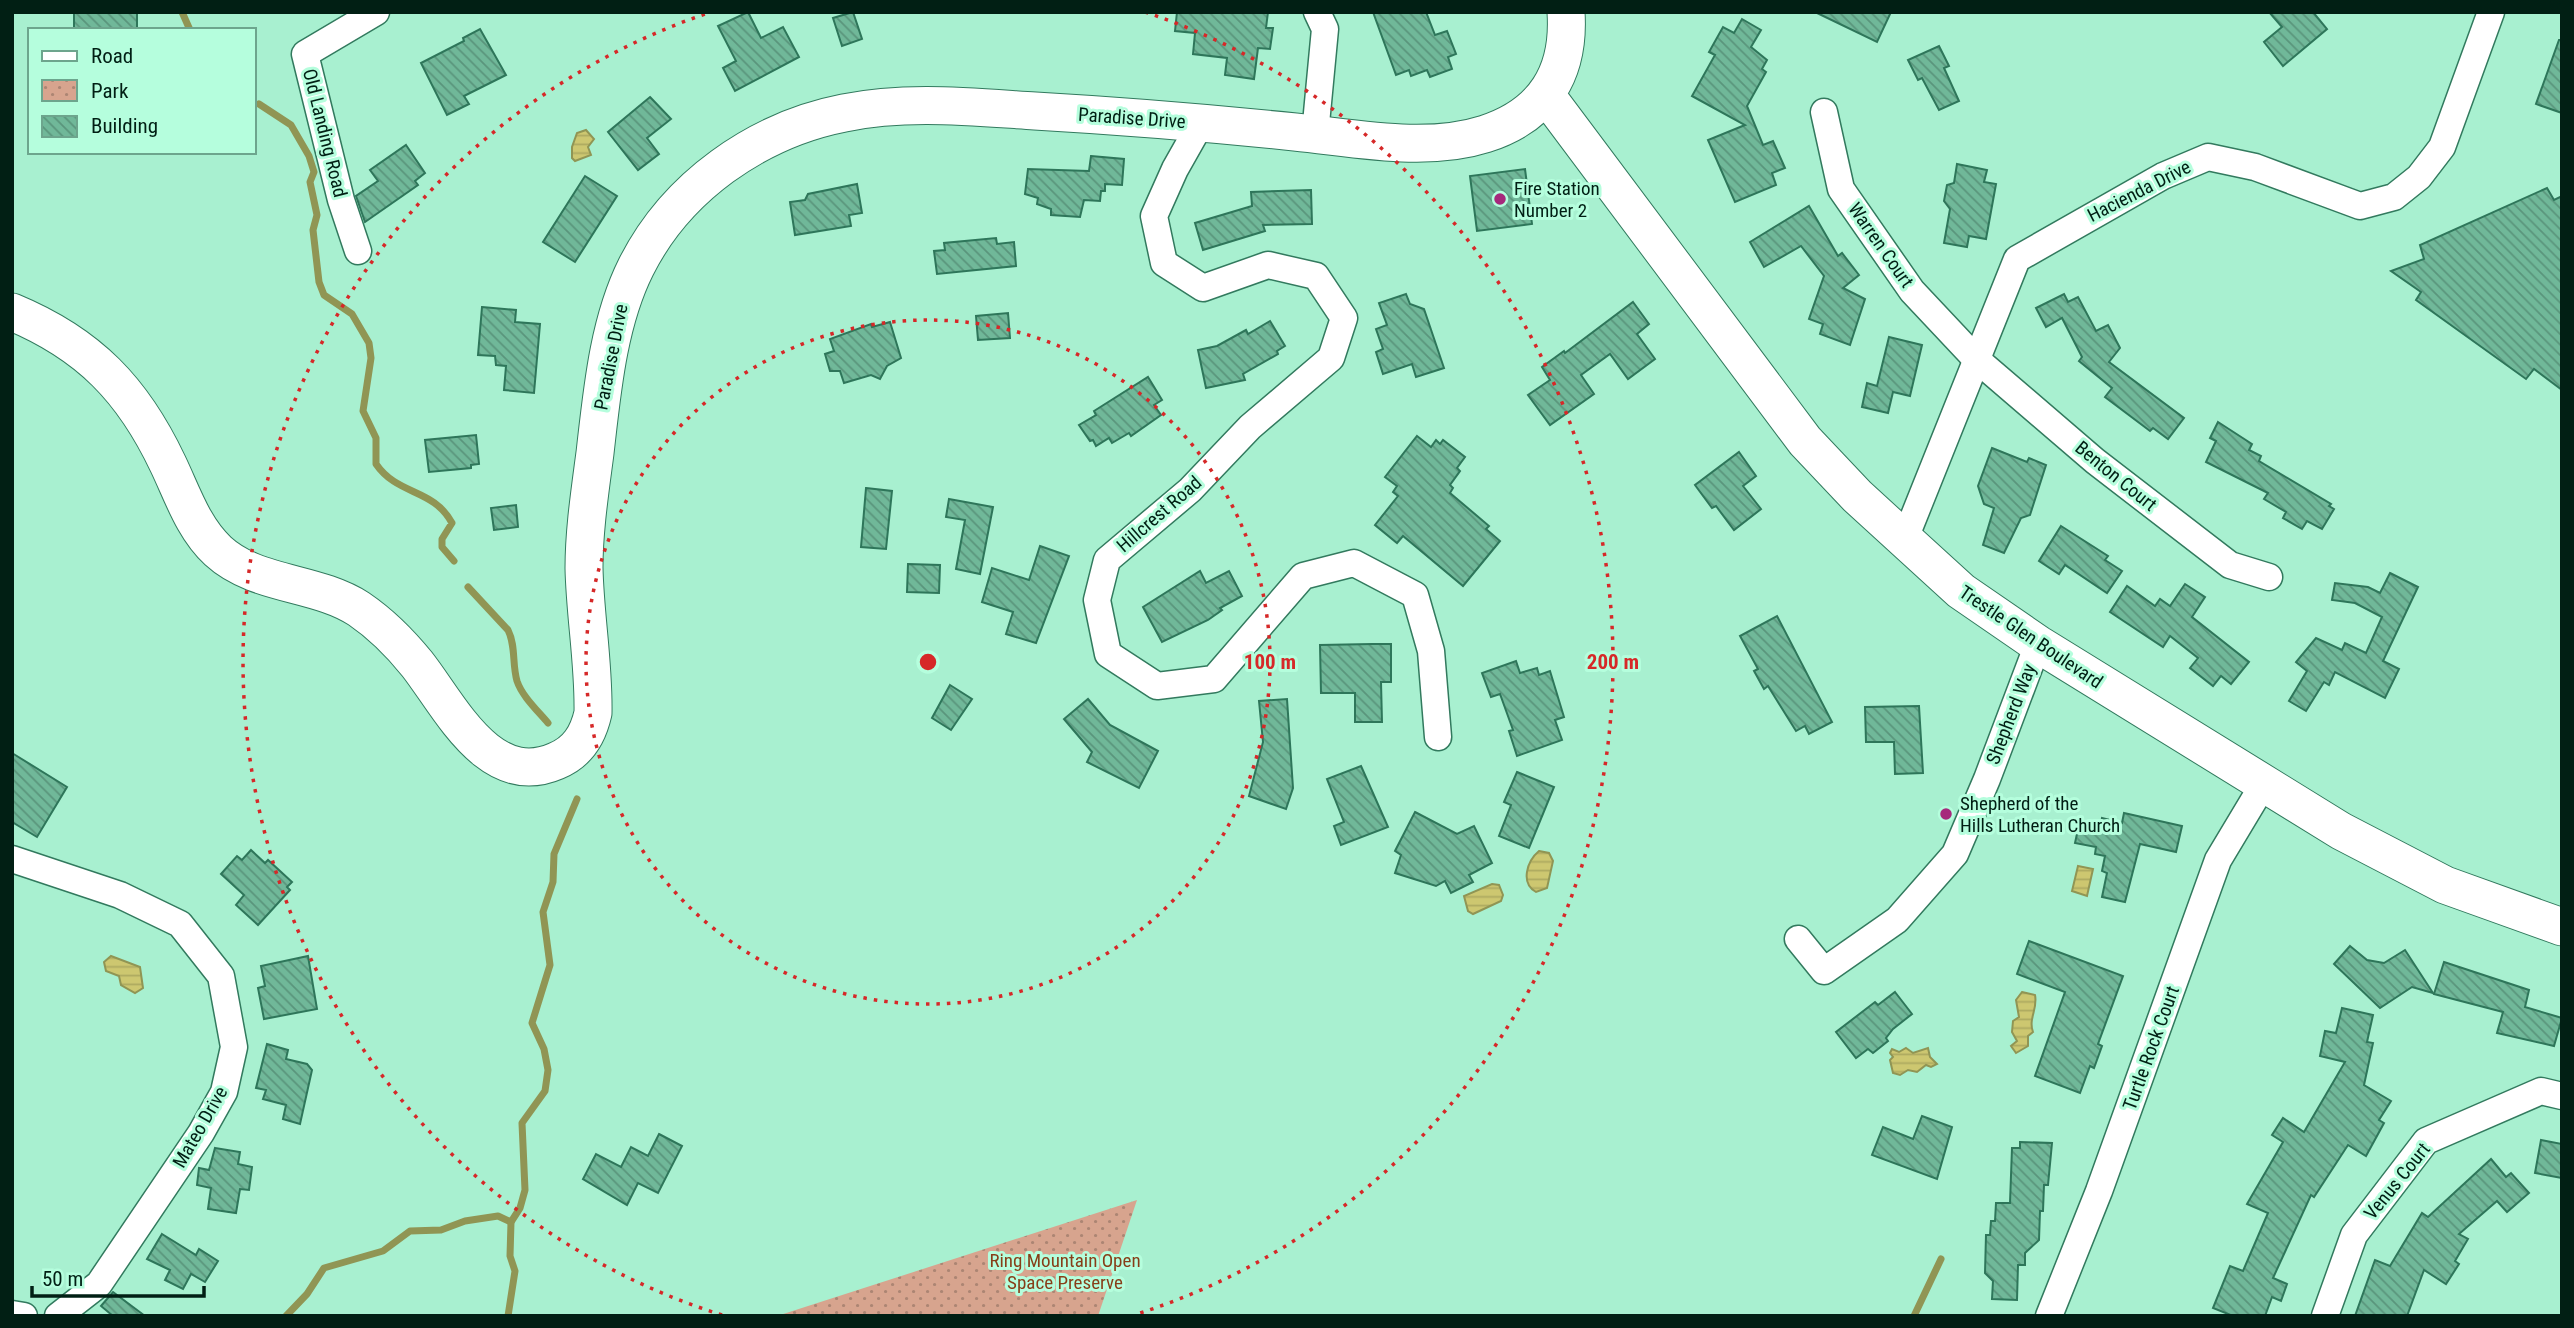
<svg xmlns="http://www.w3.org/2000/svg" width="2574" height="1328" viewBox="0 0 2574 1328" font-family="'Roboto Condensed',sans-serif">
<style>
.park{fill:url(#park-dots)}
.water{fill:url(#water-rules);stroke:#909554;stroke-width:2}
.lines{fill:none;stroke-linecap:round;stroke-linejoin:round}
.stream{stroke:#909554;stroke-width:7}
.building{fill:url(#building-back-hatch);stroke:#2e765a;stroke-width:2}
.street-casing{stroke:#327a5e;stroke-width:29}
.secondary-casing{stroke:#327a5e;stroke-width:39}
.street{stroke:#fff;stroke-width:26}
.secondary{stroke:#fff;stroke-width:37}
.ring{fill:none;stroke:#d62828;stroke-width:3.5;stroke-dasharray:3.5 7}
.poi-dot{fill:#a6297c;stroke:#b5fedd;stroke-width:2.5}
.labels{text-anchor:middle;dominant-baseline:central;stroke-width:6;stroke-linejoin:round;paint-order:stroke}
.street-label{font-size:19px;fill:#011f14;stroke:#b5fedd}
.poi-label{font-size:19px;fill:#011f14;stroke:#b5fedd;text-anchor:start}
.park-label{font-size:19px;fill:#873e18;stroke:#b5fedd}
.centre{fill:#d62828;stroke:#b5fedd;stroke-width:3.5}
.ring-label{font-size:21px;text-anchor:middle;font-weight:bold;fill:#d62828;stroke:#b5fedd;stroke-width:6;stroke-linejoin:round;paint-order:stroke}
</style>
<defs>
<pattern id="park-dots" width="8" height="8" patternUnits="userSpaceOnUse" patternTransform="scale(1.75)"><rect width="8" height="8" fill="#d7a48e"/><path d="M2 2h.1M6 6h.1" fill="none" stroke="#ac8573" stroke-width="1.8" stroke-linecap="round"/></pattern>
<pattern id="water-rules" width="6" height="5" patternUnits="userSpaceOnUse" patternTransform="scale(1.75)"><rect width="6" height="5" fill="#cdc770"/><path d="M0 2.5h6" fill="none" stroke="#aeaa60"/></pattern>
<pattern id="building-back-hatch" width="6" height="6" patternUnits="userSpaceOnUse" patternTransform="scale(1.75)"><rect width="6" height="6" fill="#70b899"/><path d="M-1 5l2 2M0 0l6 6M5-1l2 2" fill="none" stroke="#5a957c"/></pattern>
</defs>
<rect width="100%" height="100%" fill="#a8f0d0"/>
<!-- park -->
<path class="park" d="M 1137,1200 L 1098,1316 L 777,1316 Z"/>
<!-- water -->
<g class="water">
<path d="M 586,130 L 594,139 L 588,147 L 591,155 L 575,161 L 572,158 L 572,147 L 577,133 Z"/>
<path d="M 1539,851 L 1549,853 L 1553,861 L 1547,888 L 1536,892 C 1520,883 1527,861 1539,851 Z"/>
<path d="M 2078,866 L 2093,869 L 2087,896 L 2072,891 Z"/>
<path d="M 1492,884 L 1499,885 L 1503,895 L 1501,901 L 1473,914 L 1468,911 L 1464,896 Z"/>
<path d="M 111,956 L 140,967 L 143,988 L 135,993 L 121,985 L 119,976 L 106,971 L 104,962 Z"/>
<path d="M 2022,992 L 2035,995 C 2038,1009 2028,1019 2033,1032 L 2028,1036 L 2028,1046 L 2016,1053 L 2011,1046 L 2017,1041 L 2012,1032 L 2013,1021 L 2019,1017 L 2016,1000 Z"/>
<path d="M 1906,1048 L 1913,1053 L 1928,1048 L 1930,1057 L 1937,1064 L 1931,1067 L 1926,1065 L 1917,1072 L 1908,1070 L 1900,1075 L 1893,1073 L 1890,1060 L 1893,1057 L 1890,1053 L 1892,1049 L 1899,1052 Z"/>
</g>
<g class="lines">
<!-- stream -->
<g class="stream">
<path d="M 182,12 L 190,30"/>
<path d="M 259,104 L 291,125 L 309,156 L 314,172 L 310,182 L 317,215 L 313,230 L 319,282 L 324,295 L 352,314 L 369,343 L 371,358 L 363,411 L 376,438 L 376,464 C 398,496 433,488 452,523 L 442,539 L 442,547 L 454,561"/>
<path d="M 468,587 L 508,630 C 516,646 512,664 517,681 C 522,696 537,710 548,723"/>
<path d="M 286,1316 L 307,1294 L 324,1268 L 383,1251 L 410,1231 L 441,1230 L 465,1221 L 498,1216 L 511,1222"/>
<path d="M 508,1316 L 515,1271 L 510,1256 L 511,1222 L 520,1208 L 525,1190 L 522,1123 L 545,1091 L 548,1070 L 544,1049 L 532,1023 L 550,965 L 543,912 L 553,882 L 554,854 L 577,799"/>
<path d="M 1914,1316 L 1941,1259"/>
</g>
</g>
<!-- building -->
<g class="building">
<rect x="74" y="12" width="63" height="18"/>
<path d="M 748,12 L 761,38 L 783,27 L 799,57 L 735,91 L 723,68 L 736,61 L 718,26 Z"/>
<path d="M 853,12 L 862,39 L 842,46 L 833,18 Z"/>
<path d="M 1177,12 L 1268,12 L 1266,28 L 1273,28 L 1270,49 L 1258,48 L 1254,79 L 1225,75 L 1227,58 L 1193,54 L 1195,33 L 1175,31 Z"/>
<path d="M 1373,12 L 1426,12 L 1435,35 L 1447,31 L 1456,54 L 1448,57 L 1452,69 L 1430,77 L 1427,70 L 1411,76 L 1409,70 L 1396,75 Z"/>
<path d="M 1815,12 L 1891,12 L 1877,42 Z"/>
<path d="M 2269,12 L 2313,12 L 2327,29 L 2283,66 L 2264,42 L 2282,27 Z"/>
<path d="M 1742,19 L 1761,30 L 1751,47 L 1767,60 L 1762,69 L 1766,72 L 1747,106 L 1763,145 L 1773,141 L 1785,168 L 1772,173 L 1776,185 L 1735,202 L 1708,140 L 1745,125 L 1692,96 L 1715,55 L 1709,52 L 1723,27 L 1734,33 Z"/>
<path d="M 480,29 L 506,75 L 464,96 L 469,104 L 447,115 L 421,63 L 464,41 L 463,38 Z"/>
<path d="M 2559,40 L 2562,40 L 2562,113 L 2536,104 Z"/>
<path d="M 1939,46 L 1949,66 L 1944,68 L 1959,101 L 1939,110 L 1922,78 L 1918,80 L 1908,60 Z"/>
<path d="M 650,97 L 671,119 L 647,138 L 659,154 L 638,170 L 608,132 Z"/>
<path d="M 406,145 L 425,173 L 415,181 L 418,185 L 365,222 L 356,196 L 378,181 L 370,170 Z"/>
<path d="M 1091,156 L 1124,159 L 1122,185 L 1105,184 L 1105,191 L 1101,191 L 1100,201 L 1084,200 L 1080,217 L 1051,215 L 1051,209 L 1037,204 L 1038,198 L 1025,194 L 1028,169 L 1089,171 Z"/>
<path d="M 1957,164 L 1987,170 L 1984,182 L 1996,184 L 1986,239 L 1969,236 L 1967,247 L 1944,243 L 1950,209 L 1944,201 L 1947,185 L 1954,183 Z"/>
<path d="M 1525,169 L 1532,224 L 1477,231 L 1470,176 Z"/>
<path d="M 585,176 L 617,196 L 575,262 L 543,242 Z"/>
<path d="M 857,184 L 862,213 L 849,215 L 851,226 L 795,235 L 790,202 L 805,200 L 808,194 Z"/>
<path d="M 2547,188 L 2554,200 L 2562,196 L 2562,390 L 2534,369 L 2526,379 L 2416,300 L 2421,292 L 2391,271 L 2424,259 L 2420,245 Z"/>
<path d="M 1311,190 L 1312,224 L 1263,225 L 1265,231 L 1203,250 L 1195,223 L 1252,206 L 1251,192 Z"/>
<path d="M 1809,206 L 1838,256 L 1842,253 L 1859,275 L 1843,288 L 1865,299 L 1850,345 L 1820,334 L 1823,324 L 1809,319 L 1824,276 L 1801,246 L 1764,267 L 1750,242 Z"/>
<path d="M 996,238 L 997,244 L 1014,242 L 1016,266 L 937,274 L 934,251 L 945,250 L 944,243 Z"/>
<path d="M 1406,294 L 1410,304 L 1424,309 L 1444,368 L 1416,377 L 1412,364 L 1383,374 L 1376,352 L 1383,349 L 1376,329 L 1387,325 L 1379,303 Z"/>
<path d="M 2064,294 L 2068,302 L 2078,297 L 2096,331 L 2108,325 L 2120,348 L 2109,362 L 2184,418 L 2168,439 L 2153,428 L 2150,431 L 2105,397 L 2112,388 L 2079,361 L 2082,357 L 2062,318 L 2046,327 L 2036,308 Z"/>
<path d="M 1633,302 L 1649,324 L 1637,334 L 1655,359 L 1628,379 L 1610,354 L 1581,375 L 1594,394 L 1550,425 L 1528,395 L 1550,380 L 1542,367 L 1564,351 L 1565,353 Z"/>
<path d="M 482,307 L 516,310 L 515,322 L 540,324 L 534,393 L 504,390 L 506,366 L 496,365 L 495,356 L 478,355 Z"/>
<path d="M 1008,313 L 1010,338 L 978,340 L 976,316 Z"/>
<path d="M 1270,321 L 1285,346 L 1277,351 L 1278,354 L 1243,374 L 1245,380 L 1206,388 L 1198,350 L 1217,346 L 1246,330 L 1248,334 Z"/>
<path d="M 890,322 L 901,358 L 887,366 L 880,379 L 871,375 L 844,383 L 840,371 L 830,371 L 825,354 L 834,351 L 830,339 L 871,324 L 872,327 Z"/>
<path d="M 1889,337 L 1922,345 L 1910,396 L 1893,392 L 1888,413 L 1862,407 L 1867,383 L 1877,386 Z"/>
<path d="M 1148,377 L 1162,400 L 1154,405 L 1161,415 L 1131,436 L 1129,433 L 1112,443 L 1109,438 L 1096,446 L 1093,440 L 1090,441 L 1079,425 L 1096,415 L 1094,411 Z"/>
<path d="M 2218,422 L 2252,444 L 2249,450 L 2261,456 L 2259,461 L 2331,504 L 2329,506 L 2334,509 L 2322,529 L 2307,521 L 2302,529 L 2283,518 L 2286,512 L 2264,499 L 2268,493 L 2206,462 L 2216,441 L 2210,438 Z"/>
<path d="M 476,435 L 479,464 L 471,465 L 471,468 L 429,472 L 425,440 Z"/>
<path d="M 1417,436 L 1431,447 L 1436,440 L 1440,444 L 1443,440 L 1465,457 L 1457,468 L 1460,471 L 1450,485 L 1453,488 L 1450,493 L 1489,526 L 1486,529 L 1500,541 L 1463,586 L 1403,536 L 1397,543 L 1375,525 L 1398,496 L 1393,492 L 1397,486 L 1385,477 Z"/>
<path d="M 1992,448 L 2027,462 L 2029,458 L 2046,465 L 2030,515 L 2021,518 L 2004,553 L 1983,545 L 1994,508 L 1984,504 L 1978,486 Z"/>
<path d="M 1739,452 L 1756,476 L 1743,486 L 1761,509 L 1734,530 L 1716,506 L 1712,508 L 1695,485 Z"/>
<path d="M 866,488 L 892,491 L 886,549 L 861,547 Z"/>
<path d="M 949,499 L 993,507 L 980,574 L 956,569 L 965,520 L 946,517 Z"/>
<path d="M 516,505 L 518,527 L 494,530 L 491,508 Z"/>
<path d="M 2061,526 L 2108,556 L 2105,560 L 2122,571 L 2107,593 L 2065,565 L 2059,574 L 2039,561 Z"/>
<path d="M 1040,546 L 1069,556 L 1036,643 L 1006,634 L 1013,612 L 982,602 L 992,568 L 1029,580 Z"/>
<path d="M 908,564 L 940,565 L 939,593 L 907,592 Z"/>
<path d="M 1200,571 L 1206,583 L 1229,571 L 1242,596 L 1220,608 L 1222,610 L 1208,620 L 1162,642 L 1143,607 Z"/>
<path d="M 2390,573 L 2418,587 L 2383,661 L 2399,669 L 2385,698 L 2335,672 L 2329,685 L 2324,682 L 2306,711 L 2289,701 L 2307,671 L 2296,662 L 2316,638 L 2342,650 L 2345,643 L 2366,653 L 2382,617 L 2355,603 L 2332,600 L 2335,583 L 2368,587 L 2380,593 Z"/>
<path d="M 2185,584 L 2205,597 L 2192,617 L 2249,662 L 2231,684 L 2221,676 L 2213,686 L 2190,668 L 2198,658 L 2170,636 L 2163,647 L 2110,612 L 2127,586 L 2155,606 L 2160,599 L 2170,606 Z"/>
<path d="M 1777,616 L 1832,722 L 1809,734 L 1805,726 L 1796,731 L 1768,686 L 1764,689 L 1754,671 L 1758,669 L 1740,636 Z"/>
<path d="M 1372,644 L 1391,644 L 1391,682 L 1381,682 L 1382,722 L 1355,722 L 1355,693 L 1321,693 L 1320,645 Z"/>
<path d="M 1516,661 L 1520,673 L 1537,668 L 1539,675 L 1550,671 L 1564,717 L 1555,720 L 1562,740 L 1517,756 L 1509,731 L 1513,730 L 1500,694 L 1491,697 L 1482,673 Z"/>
<path d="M 950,685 L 972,699 L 951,730 L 932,718 Z"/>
<path d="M 1088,699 L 1110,725 L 1158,751 L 1139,788 L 1087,762 L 1092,752 L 1064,719 Z"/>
<path d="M 1287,699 L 1293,788 L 1286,809 L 1249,796 L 1263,742 L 1259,701 Z"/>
<path d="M 1919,706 L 1923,773 L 1895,774 L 1894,742 L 1866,742 L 1865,707 Z"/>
<path d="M 12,753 L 67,787 L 37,837 L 12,822 Z"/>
<path d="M 1361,766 L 1388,827 L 1341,845 L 1334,826 L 1344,822 L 1327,779 Z"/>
<path d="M 1517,772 L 1554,787 L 1529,848 L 1499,836 L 1511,805 L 1504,802 Z"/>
<path d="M 1415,812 L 1457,834 L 1474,826 L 1492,863 L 1469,875 L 1473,882 L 1451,893 L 1445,881 L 1436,886 L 1395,873 L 1401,855 L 1395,851 Z"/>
<path d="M 2124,813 L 2182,826 L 2176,852 L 2140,844 L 2125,902 L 2102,897 L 2107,873 L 2102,871 L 2105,856 L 2095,854 L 2096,847 L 2075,843 L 2080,820 L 2101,824 L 2102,818 L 2122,823 Z"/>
<path d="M 251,850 L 265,863 L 268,860 L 292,882 L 287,887 L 290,890 L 258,925 L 236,905 L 244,895 L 221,874 L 237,856 L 242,860 Z"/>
<path d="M 2029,941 L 2123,976 L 2098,1044 L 2102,1046 L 2094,1068 L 2090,1066 L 2080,1093 L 2035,1076 L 2065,992 L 2017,974 Z"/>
<path d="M 2350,946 L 2367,960 L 2384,963 L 2405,950 L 2433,993 L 2412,987 L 2380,1008 L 2334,964 Z"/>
<path d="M 308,956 L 317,1009 L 264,1019 L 258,988 L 265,986 L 261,966 Z"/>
<path d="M 2444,962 L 2529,990 L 2525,1007 L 2562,1018 L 2554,1046 L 2497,1033 L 2503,1012 L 2434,994 Z"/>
<path d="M 1895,992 L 1912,1014 L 1893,1029 L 1886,1038 L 1888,1041 L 1873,1053 L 1868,1049 L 1856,1058 L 1836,1032 L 1875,1002 L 1878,1005 Z"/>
<path d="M 2342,1008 L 2373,1015 L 2367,1042 L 2373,1043 L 2364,1085 L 2391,1101 L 2379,1120 L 2384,1123 L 2366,1156 L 2348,1145 L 2314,1197 L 2311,1195 L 2273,1278 L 2287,1284 L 2281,1301 L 2272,1297 L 2265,1316 L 2233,1316 L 2213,1308 L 2230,1266 L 2243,1271 L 2268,1213 L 2247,1204 L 2283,1142 L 2272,1135 L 2283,1118 L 2304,1132 L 2345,1062 L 2320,1056 L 2325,1031 L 2336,1033 Z"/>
<path d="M 267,1044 L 288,1050 L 286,1059 L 307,1064 L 312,1070 L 300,1124 L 283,1119 L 286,1105 L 263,1099 L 266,1090 L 256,1088 Z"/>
<path d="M 1922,1116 L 1952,1127 L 1937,1179 L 1872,1155 L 1883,1127 L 1913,1139 Z"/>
<path d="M 659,1134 L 682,1146 L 658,1193 L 638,1183 L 627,1205 L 583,1179 L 596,1154 L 621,1167 L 631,1147 L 648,1156 Z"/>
<path d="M 2541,1140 L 2562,1144 L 2562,1178 L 2535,1173 Z"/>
<path d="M 2020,1142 L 2052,1143 L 2048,1185 L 2044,1185 L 2043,1211 L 2040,1211 L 2039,1240 L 2025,1253 L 2025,1265 L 2018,1265 L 2017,1300 L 1992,1299 L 1993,1281 L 1985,1273 L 1986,1235 L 1990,1235 L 1991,1221 L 1995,1221 L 1996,1203 L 2010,1203 L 2012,1148 L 2020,1148 Z"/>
<path d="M 215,1148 L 240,1152 L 238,1164 L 252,1167 L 249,1190 L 240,1189 L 236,1213 L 208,1209 L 211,1188 L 197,1185 L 199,1168 L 209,1170 Z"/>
<path d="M 2491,1159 L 2506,1177 L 2511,1173 L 2529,1193 L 2507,1212 L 2497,1201 L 2459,1234 L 2468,1239 L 2455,1261 L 2459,1264 L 2446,1284 L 2424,1270 L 2407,1316 L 2355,1316 L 2375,1260 L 2390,1266 L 2422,1213 L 2428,1217 Z"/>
<path d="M 162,1234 L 196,1255 L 199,1249 L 218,1261 L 205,1282 L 191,1274 L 183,1289 L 165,1280 L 170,1270 L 147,1259 Z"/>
<path d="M 113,1292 L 145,1316 L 113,1316 L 101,1306 Z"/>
</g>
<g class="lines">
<defs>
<g id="street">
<path d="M 1824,112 L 1841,189 L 1912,291 L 1975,358 L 2095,461 L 2230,565 L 2269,577"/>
<path d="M 1201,123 L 1175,169 L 1154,216 L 1164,263 L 1203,288 L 1268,265 L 1316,276 L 1344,318 L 1331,358 L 1250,427 L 1190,490 L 1107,560 L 1097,600 L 1108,654 L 1157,686 L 1214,679 L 1303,576 L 1354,563 L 1415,595 L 1431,651 L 1438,737"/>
<path d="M 1315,134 L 1325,29 L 1317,12"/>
<path d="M 358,251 L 341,200 L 305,54 L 376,12"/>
<path d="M 1904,541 L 2017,259 L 2163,176 L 2208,157 L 2255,167 L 2360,206 L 2394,197 L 2419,177 L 2442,147 L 2491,12"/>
<path d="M 12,859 L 120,895 L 180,924 L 221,976 L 234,1047 L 224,1092 L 201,1133 L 99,1284 L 58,1316"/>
<path d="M 1798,939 L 1824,971 L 1897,920 L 1955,854 L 1987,779 L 2038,644"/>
<path d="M 12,1314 L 24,1316"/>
<path d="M 2049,1316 L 2099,1191 L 2218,860 L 2263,785"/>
<path d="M 2325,1316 L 2354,1235 L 2426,1141 L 2541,1091 L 2562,1096"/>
</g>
<g id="secondary">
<path d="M 1546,95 L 1805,441 L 1857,496 L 1961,591 L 2038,644 L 2341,831 L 2445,885 L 2562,927"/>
<path d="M 12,312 C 89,344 133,390 168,464 C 182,493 193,528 218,551 C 256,586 316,581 359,609 C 381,624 400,643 417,664 C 450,706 489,790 556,761 C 578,752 588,735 593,713 C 594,664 585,616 584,568 C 584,530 590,491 595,453 C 602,392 608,323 636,267 C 676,187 757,130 844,113 C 906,100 972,107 1035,111 C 1122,116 1208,123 1295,132 C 1355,138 1426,153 1485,134 C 1544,115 1570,73 1566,12"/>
</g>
</defs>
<!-- street casing -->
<use href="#street" class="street-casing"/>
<!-- secondary casing -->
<use href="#secondary" class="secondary-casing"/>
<!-- street -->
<use href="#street" class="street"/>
<!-- secondary -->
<use href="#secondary" class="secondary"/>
</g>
<!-- distance rings -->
<g class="ring">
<circle cx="928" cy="662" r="342"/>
<path d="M722 1315A685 685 0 0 1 711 12M1145 12A685 685 0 0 1 1134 1315"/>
</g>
<!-- markers -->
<g class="poi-dot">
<circle cx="1500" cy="199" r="7"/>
<circle cx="1946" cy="814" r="7"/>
</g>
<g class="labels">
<!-- street labels -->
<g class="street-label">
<text transform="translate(1132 118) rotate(4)">Paradise Drive</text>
<text transform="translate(325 133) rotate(76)">Old Landing Road</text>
<text transform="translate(2139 191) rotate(-27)">Hacienda Drive</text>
<text transform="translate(1881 245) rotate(55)">Warren Court</text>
<text transform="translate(611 357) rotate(-79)">Paradise Drive</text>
<text transform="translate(2116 476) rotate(39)">Benton Court</text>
<text transform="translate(1159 514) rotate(-41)">Hillcrest Road</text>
<text transform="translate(2031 637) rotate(34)">Trestle Glen Boulevard</text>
<text transform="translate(2011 714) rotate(-69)">Shepherd Way</text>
<text transform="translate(2151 1048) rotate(-70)">Turtle Rock Court</text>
<text transform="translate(200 1127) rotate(-60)">Mateo Drive</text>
<text transform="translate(2397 1181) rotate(-51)">Venus Court</text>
</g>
<!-- poi labels -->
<g class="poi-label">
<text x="1514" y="188">Fire Station<tspan x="1514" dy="22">Number 2</tspan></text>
<text x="1960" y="803">Shepherd of the<tspan x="1960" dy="22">Hills Lutheran Church</tspan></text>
</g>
<!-- park labels -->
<g class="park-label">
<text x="1065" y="1260">Ring Mountain Open<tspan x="1065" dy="22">Space Preserve</tspan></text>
</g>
</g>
<circle cx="928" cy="662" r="10" class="centre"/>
<g class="ring-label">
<text x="1270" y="669">100 m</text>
<text x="1613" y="669">200 m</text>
</g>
<!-- border -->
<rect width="2574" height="1328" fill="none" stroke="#011f14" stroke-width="28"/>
<!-- legend -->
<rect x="28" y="28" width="228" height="126" fill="#b5fedd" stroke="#6da58d" stroke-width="2"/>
<rect x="42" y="51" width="35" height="10" fill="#ffffff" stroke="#6da58d" stroke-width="2"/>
<text x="91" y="63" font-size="21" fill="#011f14">Road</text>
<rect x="42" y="80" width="35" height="21" fill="url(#park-dots)" stroke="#6da58d" stroke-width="2"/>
<text x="91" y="98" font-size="21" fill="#011f14">Park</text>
<rect x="42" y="116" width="35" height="21" fill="url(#building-back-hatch)" stroke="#6da58d" stroke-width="2"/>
<text x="91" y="133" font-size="21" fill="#011f14">Building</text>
<!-- scale -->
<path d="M32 1286v10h172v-10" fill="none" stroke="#011f14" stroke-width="3.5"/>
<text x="42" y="1286" font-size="21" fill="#011f14" stroke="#b5fedd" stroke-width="5" paint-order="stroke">50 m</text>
</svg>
